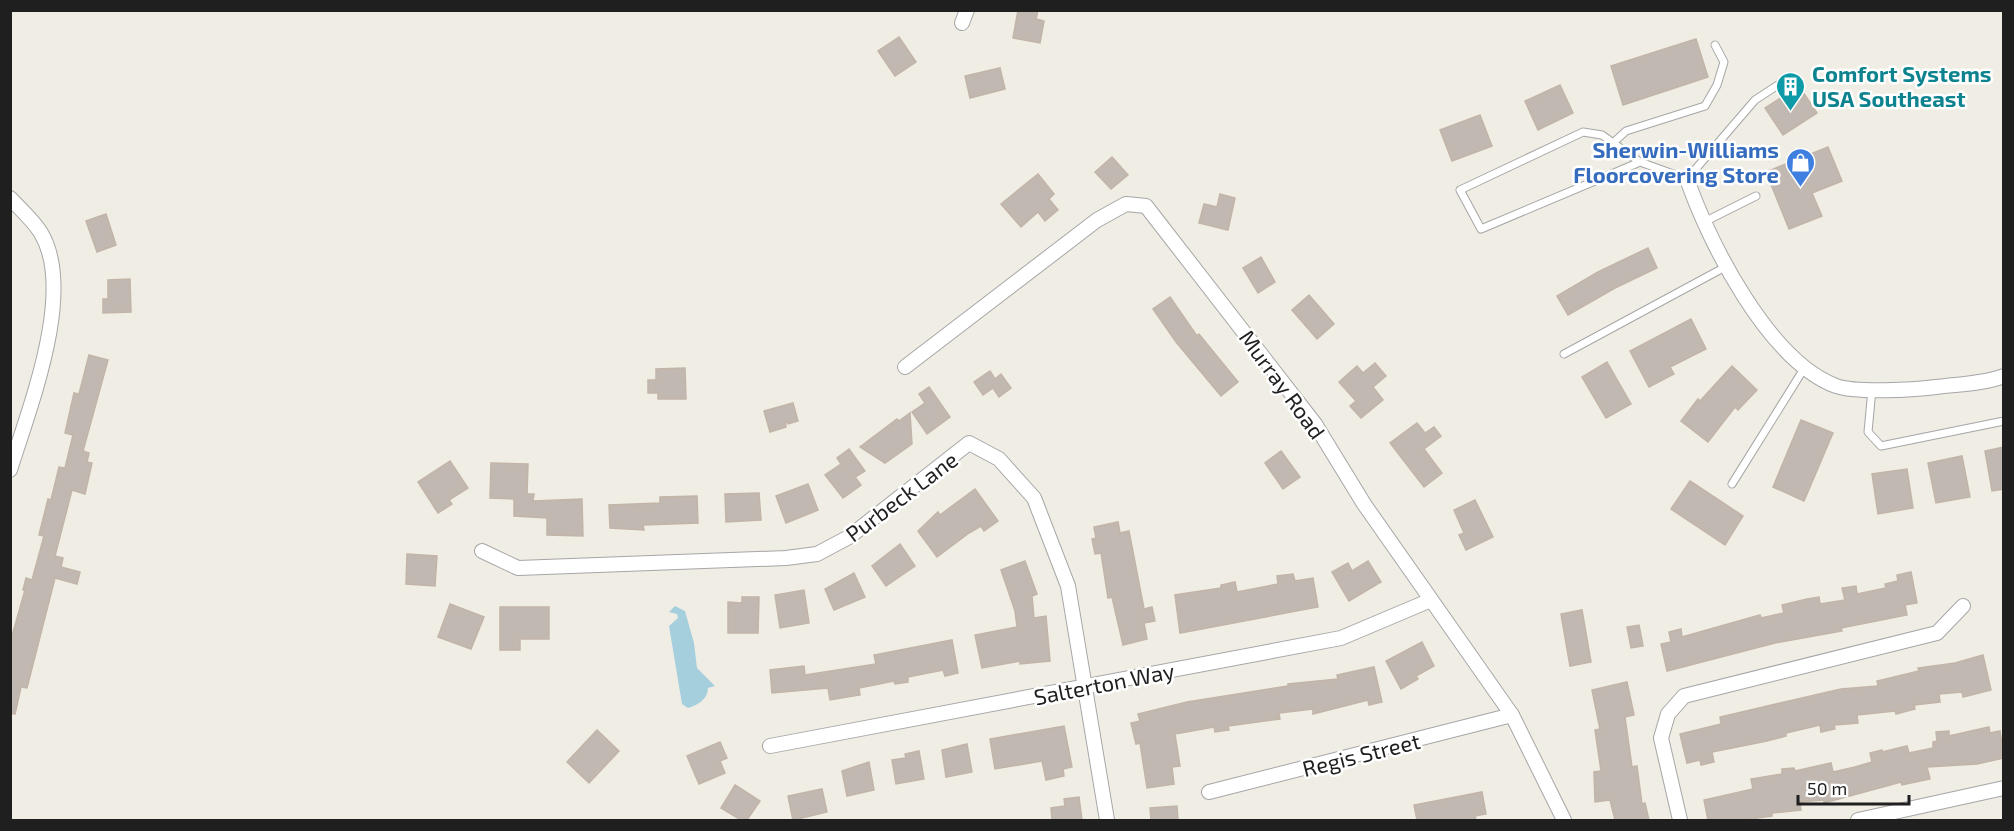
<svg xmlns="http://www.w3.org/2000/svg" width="2014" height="831" viewBox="0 0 2014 831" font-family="'Exo 2',sans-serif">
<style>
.water{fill:#a6cfdd}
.building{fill:#c1b9b1;stroke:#c2b4a7;stroke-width:1.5}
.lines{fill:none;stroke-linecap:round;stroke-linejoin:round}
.lane-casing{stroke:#a6a6a6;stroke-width:9}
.street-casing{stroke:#a6a6a6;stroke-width:16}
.lane{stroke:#fff;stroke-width:7}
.street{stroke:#fff;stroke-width:14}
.labels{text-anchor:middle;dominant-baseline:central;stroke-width:5;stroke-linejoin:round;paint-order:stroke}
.culture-label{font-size:22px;font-weight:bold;fill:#0d838f;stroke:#fff;text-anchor:start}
.shop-label{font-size:22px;font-weight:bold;fill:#366cbe;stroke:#fff;text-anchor:end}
.street-label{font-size:22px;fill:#1f1f1f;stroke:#fff}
</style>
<rect width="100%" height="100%" fill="#f0ede5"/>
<!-- water -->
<path class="water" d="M 675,606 L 685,611 L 694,643 L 697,668 L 715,686 L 708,688 C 708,699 698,705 688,708 L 682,704 L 669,626 L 678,618 L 677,614 L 669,612 Z"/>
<!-- building -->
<g class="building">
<path d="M 1018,10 L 1038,10 L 1036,19 L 1044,21 L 1040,43 L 1013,38 Z"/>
<path d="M 899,37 L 916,62 L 895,76 L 878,51 Z"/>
<path d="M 1696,39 L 1708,77 L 1623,105 L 1611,66 Z"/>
<path d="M 1000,68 L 1005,89 L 970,98 L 965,76 Z"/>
<path d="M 1560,85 L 1573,113 L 1538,130 L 1525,101 Z"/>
<path d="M 1799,86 L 1817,113 L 1783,135 L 1765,108 Z"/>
<path d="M 1480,115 L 1492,146 L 1452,161 L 1440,130 Z"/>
<path d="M 1828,147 L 1842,181 L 1812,193 L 1822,216 L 1789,229 L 1766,172 Z"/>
<path d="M 1112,157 L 1128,175 L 1111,189 L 1095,172 Z"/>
<path d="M 1038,174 L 1054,194 L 1049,199 L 1058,210 L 1045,221 L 1038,212 L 1021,227 L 1001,204 Z"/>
<path d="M 1220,194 L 1235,198 L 1228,230 L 1199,223 L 1204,204 L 1217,207 Z"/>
<path d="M 106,214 L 116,245 L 97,252 L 86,221 Z"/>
<path d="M 1648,248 L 1657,268 L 1615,288 L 1568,315 L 1557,296 L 1598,272 Z"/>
<path d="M 1261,257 L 1275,282 L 1258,293 L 1243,268 Z"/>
<path d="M 130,279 L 131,312 L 103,313 L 103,299 L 108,299 L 108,280 Z"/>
<path d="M 1309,295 L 1334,324 L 1317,339 L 1292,310 Z"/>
<path d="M 1170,297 L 1197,336 L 1199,334 L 1238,382 L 1221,396 L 1176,342 L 1153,309 Z"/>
<path d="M 1691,319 L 1706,349 L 1670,367 L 1674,374 L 1649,387 L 1630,351 Z"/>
<path d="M 89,355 L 108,360 L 83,451 L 89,453 L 87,462 L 92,463 L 85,494 L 72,490 L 55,556 L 63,558 L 61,567 L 80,572 L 77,584 L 55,578 L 27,688 L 21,687 L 15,714 L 10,713 L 10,643 L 25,590 L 23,590 L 26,578 L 32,580 L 44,536 L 39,535 L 48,499 L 51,500 L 59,467 L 65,468 L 73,435 L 65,433 L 74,393 L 79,394 Z"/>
<path d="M 1607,362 L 1631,404 L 1606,418 L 1582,377 Z"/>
<path d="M 1375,363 L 1386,376 L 1373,387 L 1383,400 L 1361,418 L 1350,406 L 1356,401 L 1339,382 L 1357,366 L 1363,373 Z"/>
<path d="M 1732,366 L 1757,390 L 1738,410 L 1735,407 L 1708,442 L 1681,421 L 1698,399 L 1700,401 Z"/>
<path d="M 685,368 L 686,399 L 658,399 L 658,393 L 648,393 L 648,380 L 656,380 L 656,369 Z"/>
<path d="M 990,371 L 995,379 L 1001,374 L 1011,388 L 999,397 L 993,388 L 983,395 L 974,382 Z"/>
<path d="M 929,387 L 950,417 L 927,434 L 912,412 L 925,403 L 919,394 Z"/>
<path d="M 793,403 L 798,421 L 788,424 L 785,420 L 786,427 L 770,432 L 764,411 Z"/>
<path d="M 910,413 L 912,444 L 885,463 L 860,447 L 897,419 L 899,421 Z"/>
<path d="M 1801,420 L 1833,433 L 1804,501 L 1773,487 Z"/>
<path d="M 1417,423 L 1425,433 L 1434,427 L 1441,436 L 1424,449 L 1442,473 L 1424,487 L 1390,443 Z"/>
<path d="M 2004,447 L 2004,489 L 1992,491 L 1985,451 Z"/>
<path d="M 849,449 L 865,471 L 855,477 L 861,485 L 843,498 L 825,475 L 841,464 L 837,458 Z"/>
<path d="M 1281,451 L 1300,477 L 1283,489 L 1265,463 Z"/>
<path d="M 1962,456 L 1970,497 L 1936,503 L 1928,463 Z"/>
<path d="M 450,461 L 468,488 L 449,500 L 452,504 L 438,513 L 418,482 Z"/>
<path d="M 491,463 L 528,464 L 527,494 L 534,494 L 533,501 L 582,499 L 583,536 L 547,535 L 547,518 L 514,516 L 514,499 L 490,498 Z"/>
<path d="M 1907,469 L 1913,508 L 1878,514 L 1872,474 Z"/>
<path d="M 1690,481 L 1743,516 L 1725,545 L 1671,509 Z"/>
<path d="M 808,484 L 818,510 L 786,523 L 776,496 Z"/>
<path d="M 975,489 L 998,521 L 984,531 L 981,526 L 969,533 L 937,557 L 918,531 L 938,512 L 940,515 Z"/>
<path d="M 759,493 L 761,520 L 726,522 L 725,494 Z"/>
<path d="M 697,496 L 698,523 L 643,525 L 644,530 L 610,528 L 609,505 L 660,503 L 660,497 Z"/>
<path d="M 1475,500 L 1493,537 L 1466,550 L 1459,535 L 1464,533 L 1454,510 Z"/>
<path d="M 1118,522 L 1120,533 L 1129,531 L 1144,609 L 1152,607 L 1155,621 L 1144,623 L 1147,639 L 1123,645 L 1112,597 L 1108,598 L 1101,553 L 1095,554 L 1092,539 L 1096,538 L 1094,527 Z"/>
<path d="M 900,544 L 915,566 L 886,586 L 872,566 Z"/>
<path d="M 407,554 L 437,556 L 435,586 L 406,584 Z"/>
<path d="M 1025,561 L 1037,594 L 1032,596 L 1034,618 L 1046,616 L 1050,661 L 1020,664 L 1020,661 L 982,668 L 975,635 L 1017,627 L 1015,611 L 1001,570 Z"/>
<path d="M 1368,561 L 1381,582 L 1349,601 L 1332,572 L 1348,563 L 1352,571 Z"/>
<path d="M 1911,572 L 1917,603 L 1905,605 L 1907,615 L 1841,628 L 1842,631 L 1775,643 L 1667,671 L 1661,644 L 1671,642 L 1669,632 L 1681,629 L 1682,637 L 1760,615 L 1761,618 L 1784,613 L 1782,605 L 1807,599 L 1819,597 L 1820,604 L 1845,600 L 1842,588 L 1856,586 L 1857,594 L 1886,588 L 1885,584 L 1898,581 L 1897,575 Z"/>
<path d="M 854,573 L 865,597 L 834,610 L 825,589 Z"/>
<path d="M 1293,574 L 1295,581 L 1313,578 L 1318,607 L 1180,633 L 1175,595 L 1221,588 L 1221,585 L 1235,582 L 1237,592 L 1278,584 L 1277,576 Z"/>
<path d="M 804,590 L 809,623 L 780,628 L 775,595 Z"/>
<path d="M 742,597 L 759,597 L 758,633 L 728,633 L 728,602 L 742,603 Z"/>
<path d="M 450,604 L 484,617 L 471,649 L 438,637 Z"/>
<path d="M 500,607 L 549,607 L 549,639 L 520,639 L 520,650 L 500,650 Z"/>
<path d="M 1582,610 L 1591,662 L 1570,666 L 1561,614 Z"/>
<path d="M 1639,625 L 1643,646 L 1631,648 L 1627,627 Z"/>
<path d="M 952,640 L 958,673 L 945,676 L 943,670 L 908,677 L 908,682 L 895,684 L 894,681 L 859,688 L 860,695 L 830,700 L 828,688 L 772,693 L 770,670 L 804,666 L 805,675 L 876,664 L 874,655 Z"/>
<path d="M 1422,642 L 1434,666 L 1416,676 L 1418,679 L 1401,689 L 1386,661 Z"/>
<path d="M 1983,655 L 1991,690 L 1963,697 L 1962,692 L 1939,694 L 1940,702 L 1914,705 L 1915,709 L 1896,714 L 1895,711 L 1857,715 L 1858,723 L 1834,725 L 1835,729 L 1821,732 L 1820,725 L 1786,733 L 1786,736 L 1767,741 L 1712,752 L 1714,762 L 1701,765 L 1700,760 L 1687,763 L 1680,734 L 1721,724 L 1720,717 L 1841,689 L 1878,686 L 1877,681 L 1919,671 L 1918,668 L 1955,663 Z"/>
<path d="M 1374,667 L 1382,702 L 1369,705 L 1368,700 L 1313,714 L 1313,709 L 1279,713 L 1280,719 L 1228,726 L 1229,730 L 1215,732 L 1214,727 L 1175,734 L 1180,766 L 1172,767 L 1174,784 L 1147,788 L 1140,743 L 1136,744 L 1131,723 L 1140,721 L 1138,714 L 1187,702 L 1288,686 L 1288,684 L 1338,679 L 1337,675 Z"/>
<path d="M 1627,682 L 1634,715 L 1625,717 L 1632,767 L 1637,766 L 1642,804 L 1645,803 L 1649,820 L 1615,820 L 1610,800 L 1595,802 L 1594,772 L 1601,771 L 1595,730 L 1600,729 L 1592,690 Z"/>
<path d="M 1064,726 L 1072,767 L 1063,769 L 1064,776 L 1046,780 L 1042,761 L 995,769 L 990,739 Z"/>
<path d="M 1989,727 L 1990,733 L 2000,731 L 2004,758 L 1977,764 L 1927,767 L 1930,779 L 1902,785 L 1901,782 L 1824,803 L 1824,800 L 1800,802 L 1801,810 L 1772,813 L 1772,816 L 1742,820 L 1708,820 L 1704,800 L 1753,789 L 1751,779 L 1782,774 L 1782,769 L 1794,768 L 1795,771 L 1831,763 L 1833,772 L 1855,767 L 1872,762 L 1870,753 L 1882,750 L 1882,752 L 1907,746 L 1909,753 L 1933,748 L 1933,742 L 1937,741 L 1936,732 L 1949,731 L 1949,736 Z"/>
<path d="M 597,730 L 619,751 L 589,783 L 567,762 Z"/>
<path d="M 720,742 L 727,758 L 720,761 L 725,773 L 699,784 L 687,756 Z"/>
<path d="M 967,744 L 972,772 L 946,777 L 942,750 Z"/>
<path d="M 919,751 L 924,779 L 896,784 L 892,760 L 906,758 L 905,754 Z"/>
<path d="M 869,762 L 874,790 L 847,796 L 842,771 Z"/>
<path d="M 735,785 L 760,801 L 747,820 L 741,820 L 721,808 Z"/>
<path d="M 822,789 L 827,812 L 793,820 L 788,796 Z"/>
<path d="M 1482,792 L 1486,814 L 1475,816 L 1476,820 L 1417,820 L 1414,805 Z"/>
<path d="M 1079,797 L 1082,820 L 1052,820 L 1051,808 L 1065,806 L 1064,799 Z"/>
<path d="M 1177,806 L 1178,820 L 1151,820 L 1150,808 Z"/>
</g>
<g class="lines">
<defs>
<g id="lane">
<path d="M 1613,143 L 1626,131 L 1705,106 L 1717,85 L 1724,62 L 1715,45"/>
<path d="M 1640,162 L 1481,229 L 1460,190 L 1583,132 L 1602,135 L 1640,162 L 1687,179 L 1755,100 L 1778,85"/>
<path d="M 1704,222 L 1756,196"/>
<path d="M 1564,354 L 1727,266"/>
<path d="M 1872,389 L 1868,432 L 1881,446 L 2004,421"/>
<path d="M 1732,484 L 1805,367"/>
</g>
<g id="street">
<path d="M 962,23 L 967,10"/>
<path d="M 1687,179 C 1709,243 1769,361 1836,386 C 1856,393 1913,390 1936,387 C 1958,384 1983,384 2004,376"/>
<path d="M 10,198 C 20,209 33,220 41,233 C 76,292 29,408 10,470"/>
<path d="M 905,367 L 1097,220 L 1126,204 L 1146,206 L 1315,424 L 1364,504 L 1512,715 L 1564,820"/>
<path d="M 482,551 L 518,568 L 786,558 L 817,554 L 849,537 L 969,443 L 999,459 L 1034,498 L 1068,586 L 1107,820"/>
<path d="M 770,746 L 1341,638 L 1431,600"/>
<path d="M 1209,792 L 1512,715"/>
<path d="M 1680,820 L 1661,738 L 1668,714 L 1684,696 L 1937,633 L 1963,606"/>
<path d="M 1858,820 L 2004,788"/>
</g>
</defs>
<!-- lane casing -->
<use href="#lane" class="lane-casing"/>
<!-- street casing -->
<use href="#street" class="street-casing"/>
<!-- lane -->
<use href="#lane" class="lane"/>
<!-- street -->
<use href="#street" class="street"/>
</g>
<!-- icons -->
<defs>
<symbol id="building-pin" viewBox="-11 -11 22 30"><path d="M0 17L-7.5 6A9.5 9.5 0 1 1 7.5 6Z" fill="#0f9aa8" stroke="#fff"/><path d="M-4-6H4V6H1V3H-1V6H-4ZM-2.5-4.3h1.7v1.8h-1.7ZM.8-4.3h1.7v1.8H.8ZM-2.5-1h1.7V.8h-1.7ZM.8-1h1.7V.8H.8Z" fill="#fff"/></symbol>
<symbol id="shop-pin" viewBox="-11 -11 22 30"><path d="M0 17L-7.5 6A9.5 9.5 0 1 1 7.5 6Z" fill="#3f7fe0" stroke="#fff"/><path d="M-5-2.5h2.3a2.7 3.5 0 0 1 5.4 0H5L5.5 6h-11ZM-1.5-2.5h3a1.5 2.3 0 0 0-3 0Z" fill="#fff"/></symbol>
</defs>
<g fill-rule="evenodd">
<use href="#building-pin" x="1774" y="70" width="33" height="45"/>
<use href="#shop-pin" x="1784" y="146" width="33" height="45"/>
</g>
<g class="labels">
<!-- culture labels -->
<g class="culture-label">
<text x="1812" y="73">Comfort Systems<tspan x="1812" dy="25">USA Southeast</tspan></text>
</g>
<!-- shop labels -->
<g class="shop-label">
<text x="1779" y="149">Sherwin-Williams<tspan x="1779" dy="25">Floorcovering Store</tspan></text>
</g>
<!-- street labels -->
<g class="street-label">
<text transform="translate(1283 384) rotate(54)">Murray Road</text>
<text transform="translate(901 496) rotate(-37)">Purbeck Lane</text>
<text transform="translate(1104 683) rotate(-11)">Salterton Way</text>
<text transform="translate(1361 754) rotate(-14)">Regis Street</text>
</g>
</g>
<!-- border -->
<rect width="2014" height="831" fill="none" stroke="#1f1f1f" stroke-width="24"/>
<!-- scale -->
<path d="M1798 795v9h111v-9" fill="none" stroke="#1f1f1f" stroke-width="3"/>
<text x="1807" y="795" font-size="18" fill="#1f1f1f" stroke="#ffffff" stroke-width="4.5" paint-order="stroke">50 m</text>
</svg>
